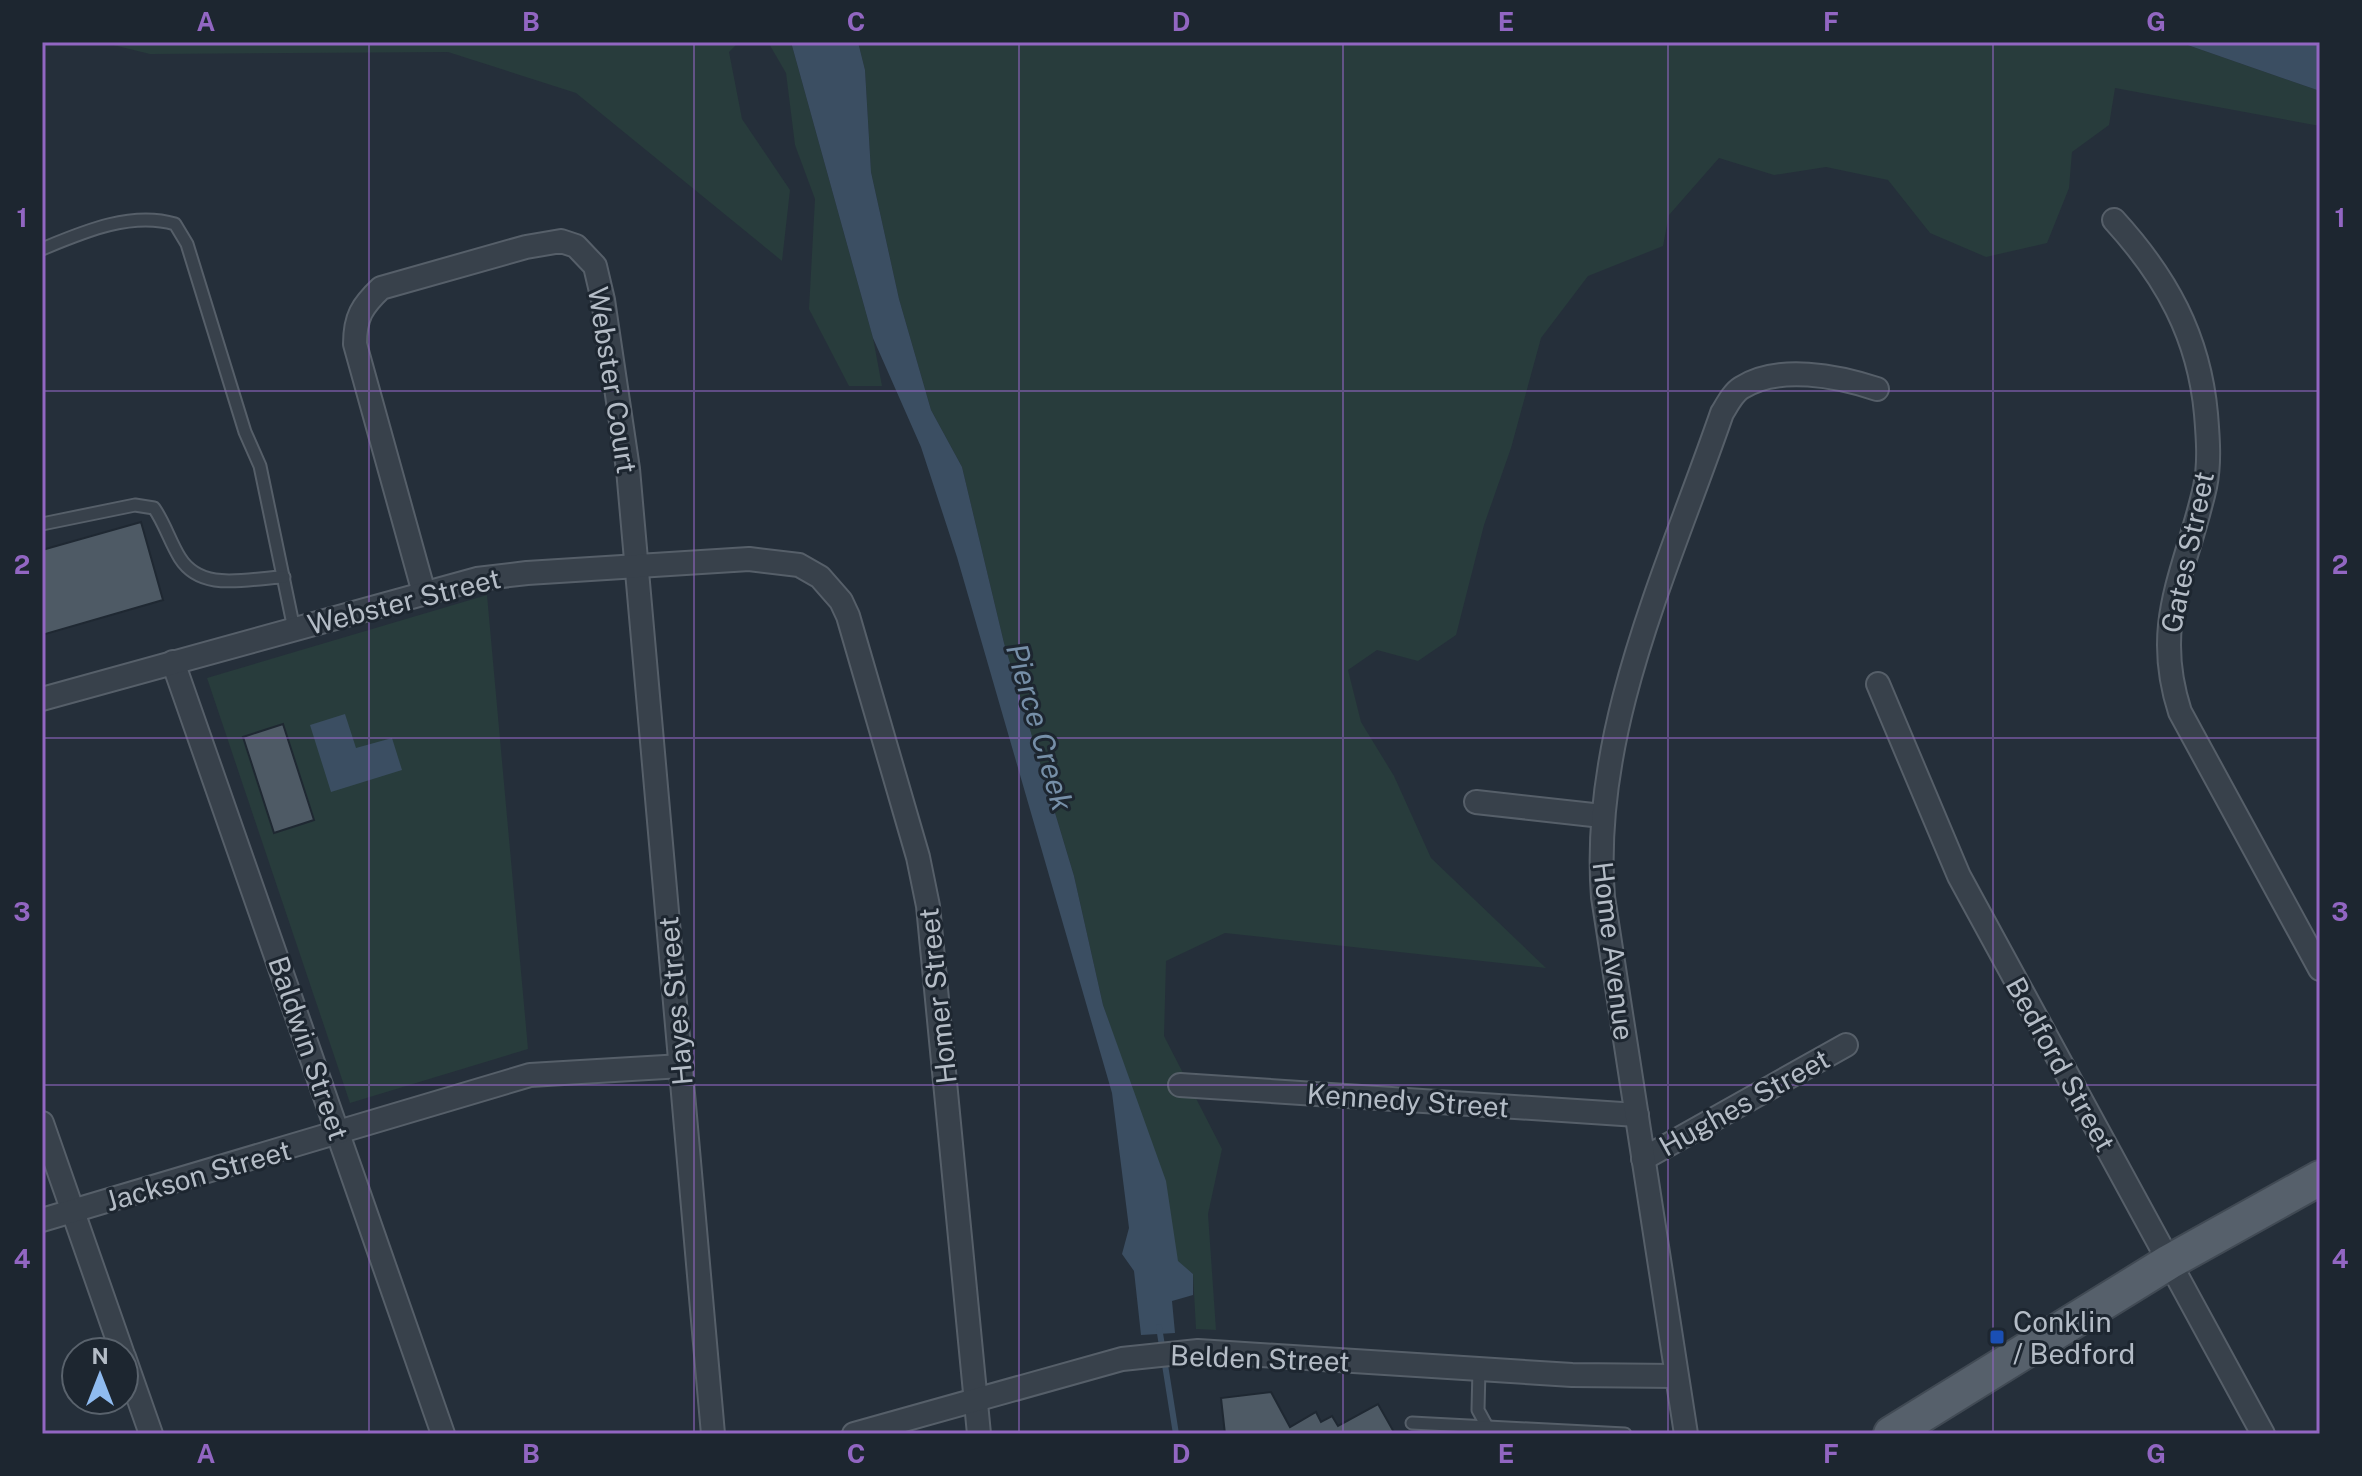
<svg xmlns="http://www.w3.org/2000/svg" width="2362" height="1476" viewBox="0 0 2362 1476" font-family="'Public Sans',sans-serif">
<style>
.green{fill:#283c3c}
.water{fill:#3b4e62}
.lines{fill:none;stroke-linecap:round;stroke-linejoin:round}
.stream{stroke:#3b4e62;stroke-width:6}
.building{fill:#4e5a65;stroke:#1f2832;stroke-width:2}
.service-casing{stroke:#565f69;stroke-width:15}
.minor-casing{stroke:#565f69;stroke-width:26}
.primary-casing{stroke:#414a54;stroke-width:38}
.service{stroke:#38414b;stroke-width:11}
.minor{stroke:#38414b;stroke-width:22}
.primary{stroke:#56606b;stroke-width:34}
.grid{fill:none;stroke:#9266c2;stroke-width:2;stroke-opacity:0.55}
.transit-dot{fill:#1a4fb4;stroke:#1d2630;stroke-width:3}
.labels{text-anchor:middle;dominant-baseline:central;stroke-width:6;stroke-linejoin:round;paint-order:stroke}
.street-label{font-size:28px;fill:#b4bcc6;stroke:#1d2630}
.poi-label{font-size:28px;fill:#b4bcc6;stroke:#1d2630;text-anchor:start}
.water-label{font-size:30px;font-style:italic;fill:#768fa8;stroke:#1d2630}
.neatline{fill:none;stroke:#9266c2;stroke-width:3}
.grid-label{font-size:26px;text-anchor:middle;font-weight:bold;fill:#9266c2}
</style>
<rect width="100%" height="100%" fill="#252f3a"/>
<!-- green -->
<g class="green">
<path d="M 101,42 L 739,42 L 729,52 L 742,119 L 790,190 L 782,261 L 576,93 L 448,52 L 150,54 Z"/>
<path d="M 768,42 L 791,42 L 873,338 L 882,386 L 849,386 L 809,309 L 815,199 L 795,145 L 786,73 Z"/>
<path d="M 858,42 L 2179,42 L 2320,91 L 2320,126 L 2115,88 L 2109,125 L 2072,152 L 2069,188 L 2047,243 L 1986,257 L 1930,233 L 1888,180 L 1826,167 L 1774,175 L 1719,158 L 1669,215 L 1663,246 L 1588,276 L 1541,338 L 1511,448 L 1484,525 L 1456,635 L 1418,661 L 1377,650 L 1348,670 L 1361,722 L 1394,776 L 1431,858 L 1546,968 L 1225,933 L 1166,961 L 1164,1036 L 1222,1149 L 1208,1214 L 1216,1330 L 1196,1329 L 1193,1274 L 1178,1262 L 1128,1079 L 1103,1005 L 1074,876 L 1004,643 L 962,467 L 931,410 L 899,299 L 871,172 L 865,70 Z"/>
<path d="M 487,595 L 528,1049 L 350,1103 L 207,678 Z"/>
</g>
<!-- water -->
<g class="water">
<path d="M 791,42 L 858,42 L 865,70 L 871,172 L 899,299 L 931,410 L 962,467 L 1004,643 L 1074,876 L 1103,1005 L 1166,1181 L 1178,1261 L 1193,1274 L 1193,1295 L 1172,1301 L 1175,1333 L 1141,1335 L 1134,1271 L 1122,1254 L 1129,1228 L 1112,1093 L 957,557 L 921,447 L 873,338 Z"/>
<path d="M 2179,42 L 2320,42 L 2320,91 Z"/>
<path d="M 345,714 L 356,748 L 392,738 L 402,770 L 331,792 L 310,725 Z"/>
</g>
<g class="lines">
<!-- stream -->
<path class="stream" d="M 1159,1327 L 1176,1434"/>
</g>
<!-- building -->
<g class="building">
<path d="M 141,522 L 163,600 L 42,635 L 42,550 Z"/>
<path d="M 283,724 L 314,820 L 274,833 L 243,737 Z"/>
<path d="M 1271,1392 L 1290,1427 L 1316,1412 L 1321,1422 L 1332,1416 L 1338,1426 L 1378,1404 L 1395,1434 L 1225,1434 L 1221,1398 Z"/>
</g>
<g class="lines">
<defs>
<g id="service">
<path d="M 42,249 C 83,232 131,211 175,224 L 187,244 L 245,432 L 260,466 L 294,629"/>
<path d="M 42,524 L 135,505 L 154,508 C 165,524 170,542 180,558 C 202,593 248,578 284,577"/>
<path d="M 1479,1369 L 1478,1410 L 1491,1434"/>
<path d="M 1412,1423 L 1625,1434"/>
</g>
<g id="minor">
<path d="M 2114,220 C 2166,277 2199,336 2206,414 C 2208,438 2210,463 2205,487 C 2186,572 2151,622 2180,712 L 2320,969"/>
<path d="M 424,593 L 355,344 C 355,317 362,306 381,288 L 526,247 L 561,241 L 576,246 L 595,266 L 603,300 L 628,469 L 713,1434"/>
<path d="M 173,662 L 443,1434"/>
<path d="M 1878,684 L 1959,876 L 2263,1434"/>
<path d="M 42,699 L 477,579 L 527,573 L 749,559 L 799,565 L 820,577 L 841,601 L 848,616 L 918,857 L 928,906 L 979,1434"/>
<path d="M 1476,802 L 1602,816"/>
<path d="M 1180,1085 L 1637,1115"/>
<path d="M 42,1123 L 122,1352"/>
<path d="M 1643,1159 L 1846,1045"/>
<path d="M 42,1220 L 530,1075 L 682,1066"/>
<path d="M 124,1357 L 151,1434"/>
<path d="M 854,1434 L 1122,1359 L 1198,1351 L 1572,1375 L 1676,1376"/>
<path d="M 1686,1434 L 1603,897 C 1590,730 1669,567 1722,413 C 1727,405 1733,393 1741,388 C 1778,364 1838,376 1877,389"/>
</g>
<path id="primary" d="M 1891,1434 L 2169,1262 L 2320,1178"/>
</defs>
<!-- service casing -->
<use href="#service" class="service-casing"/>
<!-- minor casing -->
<use href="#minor" class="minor-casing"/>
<!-- primary casing -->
<use href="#primary" class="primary-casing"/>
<!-- service -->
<use href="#service" class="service"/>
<!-- minor -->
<use href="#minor" class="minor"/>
<!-- primary -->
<use href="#primary" class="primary"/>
</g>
<!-- grid -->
<path class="grid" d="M 369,42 L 369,1434M 694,42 L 694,1434M 1019,42 L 1019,1434M 1343,42 L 1343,1434M 1668,42 L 1668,1434M 1993,42 L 1993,1434M 42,391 L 2320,391M 42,738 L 2320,738M 42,1085 L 2320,1085"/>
<!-- markers -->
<rect class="transit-dot" x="1989" y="1329" width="16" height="16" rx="4"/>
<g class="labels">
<!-- street labels -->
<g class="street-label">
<text transform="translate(613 380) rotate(81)">Webster Court</text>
<text transform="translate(2187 552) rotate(-78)">Gates Street</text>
<text transform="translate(404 601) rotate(-14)">Webster Street</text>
<text transform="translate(1614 951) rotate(83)">Home Avenue</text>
<text transform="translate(937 996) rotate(-96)">Homer Street</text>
<text transform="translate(675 1001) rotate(-95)">Hayes Street</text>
<text transform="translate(309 1048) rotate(71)">Baldwin Street</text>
<text transform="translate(2061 1064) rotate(61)">Bedford Street</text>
<text transform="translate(1408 1100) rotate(4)">Kennedy Street</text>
<text transform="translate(1744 1102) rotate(-29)">Hughes Street</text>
<text transform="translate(198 1175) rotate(-16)">Jackson Street</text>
<text transform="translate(1260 1358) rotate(2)">Belden Street</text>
</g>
<!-- poi labels -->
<g class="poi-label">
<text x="2013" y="1321">Conklin<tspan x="2013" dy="32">/ Bedford</tspan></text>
</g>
<!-- water labels -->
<g class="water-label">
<text transform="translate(1040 727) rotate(74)">Pierce Creek</text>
</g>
</g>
<!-- border -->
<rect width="2362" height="1476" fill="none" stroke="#1d2630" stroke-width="88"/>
<!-- north arrow -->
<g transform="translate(100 1376)"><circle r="38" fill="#1d2630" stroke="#59626c" stroke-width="2"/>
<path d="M0-6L14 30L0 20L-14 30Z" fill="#8fbbf0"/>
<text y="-12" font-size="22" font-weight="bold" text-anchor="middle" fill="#b4bcc6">N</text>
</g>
<rect x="44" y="44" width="2274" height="1388" class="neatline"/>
<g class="grid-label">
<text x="206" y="31">A</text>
<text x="531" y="31">B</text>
<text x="856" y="31">C</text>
<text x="1181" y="31">D</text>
<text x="1506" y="31">E</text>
<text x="1831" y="31">F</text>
<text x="2156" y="31">G</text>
<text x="22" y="227">1</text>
<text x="2340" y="227">1</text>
<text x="22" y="574">2</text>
<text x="2340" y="574">2</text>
<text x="22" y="921">3</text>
<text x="2340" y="921">3</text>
<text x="22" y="1268">4</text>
<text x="2340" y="1268">4</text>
<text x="206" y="1463">A</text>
<text x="531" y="1463">B</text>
<text x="856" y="1463">C</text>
<text x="1181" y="1463">D</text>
<text x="1506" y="1463">E</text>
<text x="1831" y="1463">F</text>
<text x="2156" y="1463">G</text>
</g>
</svg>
